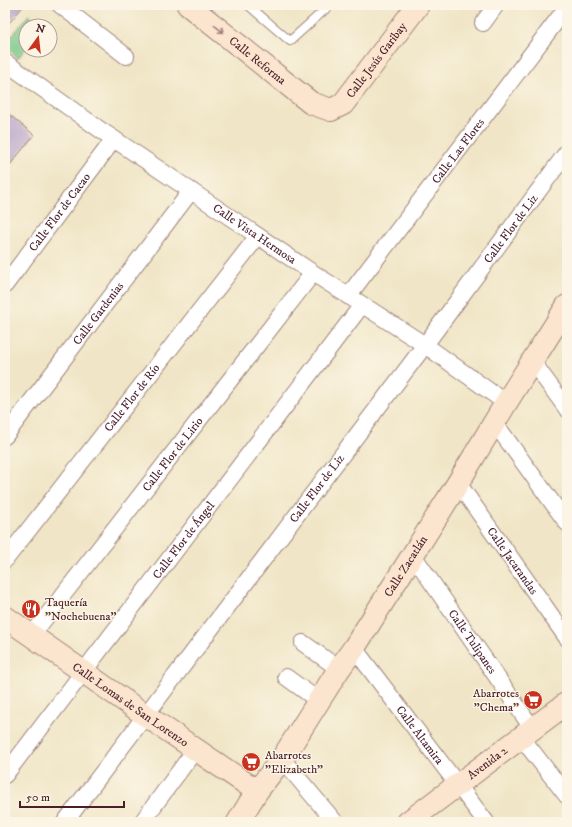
<svg xmlns="http://www.w3.org/2000/svg" width="572" height="827" viewBox="0 0 572 827" font-family="'IM FELL DW Pica',serif">
<style>
.green{fill:#78c788;stroke:#61735a}
.building{fill:#b5a0c9}
.lines{fill:none;stroke-linecap:round;stroke-linejoin:round}
.lane-casing{stroke:#9d8278;stroke-width:10}
.street-casing{stroke:#9d8278;stroke-width:18}
.secondary-casing{stroke:#9d8278;stroke-width:24}
.lane{stroke:#fff;stroke-width:8}
.street{stroke:#fff;stroke-width:16}
.secondary{stroke:#fce5cf;stroke-width:22}
.oneway{stroke:#a3827d}
.labels{text-anchor:middle;dominant-baseline:central;stroke-width:3;stroke-linejoin:round;paint-order:stroke}
.street-label{font-size:12px;fill:#4a1f2b;stroke:#fcf5e5}
.poi-label{font-size:12px;fill:#4a1f2b;stroke:#fcf5e5;text-anchor:start}
</style>
<rect width="100%" height="100%" fill="#fcf5e5"/>
<filter id="ink" filterUnits="userSpaceOnUse"><feTurbulence type="fractalNoise" baseFrequency=".025" numOctaves="2"/><feDisplacementMap in="SourceGraphic" scale="8" xChannelSelector="R" yChannelSelector="G"/><feConvolveMatrix kernelMatrix="1 2 1 2 8 2 1 2 1" color-interpolation-filters="sRGB"/></filter>
<filter id="wash" filterUnits="userSpaceOnUse"><feTurbulence type="fractalNoise" baseFrequency=".012" numOctaves="4" result="noise"/><feDisplacementMap in="SourceGraphic" scale="16" xChannelSelector="R" yChannelSelector="G"/><feGaussianBlur stdDeviation="0.9" result="paint"/><feColorMatrix in="noise" values="0 0 0 0 0 0 0 0 0 0 0 0 0 0 0 0 0 1.4 0 .05"/><feComposite in="paint" operator="in"/></filter>
<g filter="url(#wash)">
<rect width="100%" height="100%" fill="#f0e5c6"/>
<!-- green -->
<path class="green" d="M 29,15 L 43,26 L 26,26 L 26,48 L 18,58 L 5,47 L 5,44 Z"/>
<g id="blocks">
<!-- building -->
<g class="building">
<path d="M 5,5 L 24,5 L 5,28 Z"/>
<path d="M 5,111 L 34,135 L 5,171 Z"/>
</g>
</g>
</g>
<g filter="url(#ink)">
<use href="#blocks" fill-opacity="0" stroke="#9d8278" stroke-width="1"/>
<g class="lines">
<defs>
<path id="lane" d="M 248,5 L 290,41 L 330,5"/>
<g id="street">
<path d="M 60,5 L 126,56"/>
<path d="M 483,23 L 496,5"/>
<path id="s1" d="M 5,62 L 102,131 L 313,273 L 425,345 L 506,403"/>
<path id="s2" d="M 5,285 L 114,139"/>
<path id="s3" d="M 348,296 L 567,7"/>
<path d="M 532,361 L 567,409"/>
<path d="M 494,422 L 567,523"/>
<path id="s4" d="M 5,436 L 191,191"/>
<path id="s5" d="M 458,483 L 567,638"/>
<path id="s6" d="M 413,555 L 532,728"/>
<path id="s7" d="M 5,560 L 258,236"/>
<path id="s8" d="M 32,635 L 313,273"/>
<path d="M 303,643 L 339,669"/>
<path id="s9" d="M 354,648 L 486,822"/>
<path d="M 286,677 L 319,701"/>
<path d="M 521,737 L 567,796"/>
<path d="M 282,759 L 335,822"/>
<path id="s10" d="M 5,775 L 362,305"/>
<path id="s11" d="M 65,822 L 425,345 L 567,152"/>
<path d="M 142,822 L 195,750"/>
</g>
<g id="secondary">
<path id="s12" d="M 188,5 L 311,103 L 331,110 L 343,104 L 418,5"/>
<path id="s13" d="M 5,617 L 145,715 L 257,791"/>
<path id="s14" d="M 238,822 L 257,791 L 282,759 L 339,669 L 354,648 L 458,483 L 506,403 L 567,306"/>
<path id="s15" d="M 408,822 L 567,703"/>
</g>
</defs>
<!-- lane casing -->
<use href="#lane" class="lane-casing"/>
<!-- street casing -->
<use href="#street" class="street-casing"/>
<!-- secondary casing -->
<use href="#secondary" class="secondary-casing"/>
<!-- lane -->
<use href="#lane" class="lane"/>
<!-- street -->
<use href="#street" class="street"/>
<!-- secondary -->
<use href="#secondary" class="secondary"/>
</g>
<!-- one-way arrows -->
<defs><path id="oneway-shaft" d="M-6 0H5M1.5-3L5.5 0L1.5 3" fill="none" stroke-width="1.6" stroke-linecap="round" stroke-linejoin="round"/></defs>
<use class="oneway" href="#oneway-shaft" transform="translate(219 29) rotate(38)"/>
</g>
<!-- icons -->
<defs>
<symbol id="restaurant-disc" viewBox="-11 -11 22 22"><circle r="9.5" fill="#c8321e" stroke="#fcf5e5"/><path d="M-5-6h1v4h1v-4h1v4h1v-4h1v5L-1.5 .5V6h-2V.5L-5-1ZM5-6V6H3V1.5H1.5Q1.5-4 5-6Z" fill="#fff"/></symbol>
<symbol id="supermarket-disc" viewBox="-11 -11 22 22"><circle r="9.5" fill="#c8321e" stroke="#fcf5e5"/><path d="M-6-5.5h2.5l.6 2H6L4.5 2H-2.5L-4.4-4H-6ZM-1.5 3.2a1.3 1.3 0 1 0 .1 0ZM3 3.2a1.3 1.3 0 1 0 .1 0Z" fill="#fff"/></symbol>
</defs>
<g fill-rule="evenodd">
<use href="#restaurant-disc" x="20" y="598" width="22" height="22"/>
<use href="#supermarket-disc" x="522" y="689" width="22" height="22"/>
<use href="#supermarket-disc" x="240" y="751" width="22" height="22"/>
</g>
<g class="labels">
<!-- street labels -->
<g class="street-label">
<text stroke="none"><textPath href="#s12" startOffset="89">Calle Reforma</textPath></text>
<text stroke="none"><textPath href="#s12" startOffset="247">Calle Jesús Garibay</textPath></text>
<text stroke="none"><textPath href="#s3" startOffset="182">Calle Las Flores</textPath></text>
<text stroke="none"><textPath href="#s2" startOffset="91">Calle Flor de Cacao</textPath></text>
<text stroke="none"><textPath href="#s11" startOffset="742">Calle Flor de Liz</textPath></text>
<text stroke="none"><textPath href="#s1" startOffset="303">Calle Vista Hermosa</textPath></text>
<text stroke="none"><textPath href="#s4" startOffset="154">Calle Gardenias</textPath></text>
<text stroke="none"><textPath href="#s7" startOffset="206">Calle Flor de Río</textPath></text>
<text stroke="none"><textPath href="#s8" startOffset="229">Calle Flor de Lirio</textPath></text>
<text stroke="none"><textPath href="#s11" startOffset="418">Calle Flor de Liz</textPath></text>
<text stroke="none"><textPath href="#s10" startOffset="295">Calle Flor de Ángel</textPath></text>
<text stroke="none"><textPath href="#s5" startOffset="95">Calle Jacarandas</textPath></text>
<text stroke="none"><textPath href="#s14" startOffset="306">Calle Zacatlán</textPath></text>
<text stroke="none"><textPath href="#s6" startOffset="105">Calle Tulipanes</textPath></text>
<text stroke="none"><textPath href="#s13" startOffset="153">Calle Lomas de San Lorenzo</textPath></text>
<text stroke="none"><textPath href="#s9" startOffset="109">Calle Altamira</textPath></text>
<text stroke="none"><textPath href="#s15" startOffset="99">Avenida 2</textPath></text>
</g>
<!-- poi labels -->
<g class="poi-label">
<text x="45" y="602">Taquería<tspan x="45" dy="14">"Nochebuena"</tspan></text>
<text x="519" y="693" text-anchor="end">Abarrotes<tspan x="519" dy="14">"Chema"</tspan></text>
<text x="265" y="755">Abarrotes<tspan x="265" dy="14">"Elizabeth"</tspan></text>
</g>
</g>
<!-- margin -->
<rect width="572" height="827" fill="none" stroke="#fcf5e5" stroke-width="20"/>
<!-- north arrow -->
<g transform="translate(38 38) rotate(15)"><circle r="19" fill="#fcf5e5" stroke="#b59f9b"/>
<path d="M0-3L7 15L0 10L-7 15Z" fill="#c8321e"/>
<text y="-6" font-size="11" font-weight="bold" text-anchor="middle" fill="#4a1f2b">N</text>
</g>
<!-- scale -->
<path d="M20 801v6h104v-6" fill="none" stroke="#4a1f2b" stroke-width="2"/>
<text x="26" y="801" font-size="12" fill="#4a1f2b" stroke="#fcf5e5" stroke-width="3" paint-order="stroke">50 m</text>
</svg>
